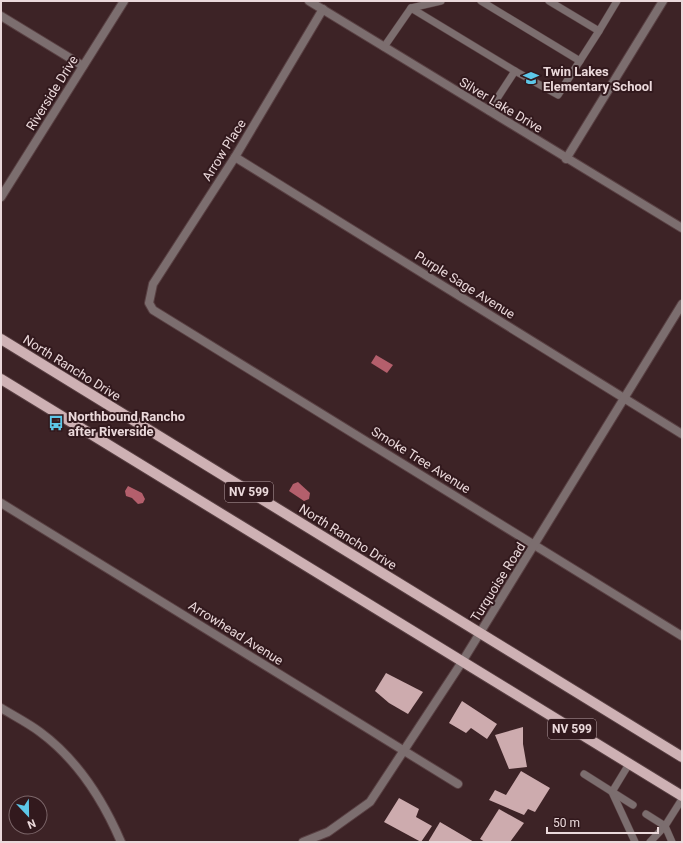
<svg xmlns="http://www.w3.org/2000/svg" width="683" height="843" viewBox="0 0 683 843" font-family="Roboto,sans-serif">
<style>
.water{fill:#b45f6c}
.building{fill:#cdabae}
.lines{fill:none;stroke-linecap:round;stroke-linejoin:round}
.service-casing{stroke:#594043;stroke-width:8}
.minor-casing{stroke:#594043;stroke-width:10}
.primary-casing{stroke:#594043;stroke-width:12}
.service{stroke:#7c6e6f;stroke-width:7}
.minor{stroke:#7c6e6f;stroke-width:8}
.primary{stroke:#ceb1b4;stroke-width:10}
.labels{text-anchor:middle;dominant-baseline:central;stroke-width:4;stroke-linejoin:round;paint-order:stroke}
.shield{fill:#32191d;stroke:#b49fa2;stroke-width:1}
.shield-label{font-size:12px;font-weight:bold;fill:#ebd9db}
.poi-label{font-size:13px;font-weight:bold;fill:#ebd9db;stroke:#32191d;text-anchor:start}
.street-label{font-size:13px;fill:#ebd9db;stroke:#32191d}
</style>
<rect width="100%" height="100%" fill="#3d2326"/>
<!-- water -->
<g class="water">
<path d="M 376,355 L 393,365 L 387,373 L 371,363 Z"/>
<path d="M 298,482 L 310,493 L 309,499 L 304,501 L 289,491 L 293,484 Z"/>
<path d="M 128,486 L 142,493 L 145,499 L 143,503 L 138,504 L 132,498 L 126,496 L 125,491 Z"/>
</g>
<!-- building -->
<g class="building">
<path d="M 386,673 L 423,692 L 408,714 L 389,703 L 375,691 Z"/>
<path d="M 462,701 L 497,724 L 487,739 L 471,728 L 466,733 L 449,723 Z"/>
<path d="M 523,727 L 523,744 L 527,767 L 509,769 L 495,735 Z"/>
<path d="M 521,771 L 550,788 L 535,812 L 528,809 L 524,815 L 489,800 L 495,790 L 506,795 Z"/>
<path d="M 399,798 L 419,809 L 416,817 L 432,826 L 421,842 L 384,822 Z"/>
<path d="M 499,809 L 524,823 L 510,842 L 485,842 L 480,839 Z"/>
<path d="M 440,822 L 474,842 L 428,842 Z"/>
</g>
<g class="lines">
<defs>
<g id="service">
<path d="M 481,1 L 580,61"/>
<path d="M 549,1 L 599,31 L 617,1"/>
<path d="M 411,8 L 515,71"/>
<path d="M 384,47 L 411,8 L 441,1"/>
<path d="M 489,111 L 515,71 L 558,95 L 599,31"/>
<path d="M 629,764 L 612,792 L 635,842"/>
<path d="M 584,774 L 633,805"/>
<path d="M 646,814 L 665,826 L 650,842"/>
<path d="M 672,842 L 665,826 L 682,799"/>
</g>
<g id="minor">
<path d="M 309,1 L 682,228"/>
<path d="M 323,9 L 235,157 L 153,284 L 149,303 L 153,310 L 682,636"/>
<path d="M 1,16 L 83,66"/>
<path d="M 235,157 L 682,434"/>
<path d="M 566,159 L 663,1"/>
<path d="M 1,197 L 124,1"/>
<path d="M 1,503 L 458,784"/>
<path d="M 1,708 C 14,716 28,723 40,732 C 78,760 103,800 121,842"/>
<path d="M 303,842 L 328,832 L 370,802 L 462,662 L 682,304"/>
</g>
<g id="primary">
<path d="M 1,339 L 682,757"/>
<path d="M 1,379 L 682,796"/>
</g>
</defs>
<!-- service casing -->
<use href="#service" class="service-casing"/>
<!-- minor casing -->
<use href="#minor" class="minor-casing"/>
<!-- primary casing -->
<use href="#primary" class="primary-casing"/>
<!-- service -->
<use href="#service" class="service"/>
<!-- minor -->
<use href="#minor" class="minor"/>
<!-- primary -->
<use href="#primary" class="primary"/>
</g>
<!-- icons -->
<defs>
<symbol id="school-bare" viewBox="-9 -9 18 18"><path d="M0-5L7-2L0 1L-7-2ZM-4 1L0 2.5L4 1V4Q0 6-4 4Z" fill="#5dc7e8" stroke="#32191d" stroke-width="2.5" paint-order="stroke"/></symbol>
<symbol id="bus-bare" viewBox="-9 -9 18 18"><path d="M-5-6H5V4H4V6H2V4H-2V6H-4V4H-5ZM-3.5-4V0h7V-4ZM-3.5 1.2v1.5H-2V1.2ZM2 1.2v1.5H3.5V1.2Z" fill="#5dc7e8" stroke="#32191d" stroke-width="2.5" paint-order="stroke"/></symbol>
</defs>
<g fill-rule="evenodd">
<use href="#school-bare" x="520" y="67" width="22" height="22"/>
<use href="#bus-bare" x="45" y="412" width="22" height="22"/>
</g>
<g class="labels">
<!-- shield labels -->
<g class="shield">
<rect x="225" y="482" width="48" height="20" rx="3"/>
<rect x="548" y="719" width="48" height="20" rx="3"/>
</g>
<g class="shield-label">
<text x="249" y="492">NV 599</text>
<text x="572" y="729">NV 599</text>
</g>
<!-- poi labels -->
<g class="poi-label">
<text x="543" y="71">Twin Lakes<tspan x="543" dy="15">Elementary School</tspan></text>
<text x="68" y="416">Northbound Rancho<tspan x="68" dy="15">after Riverside</tspan></text>
</g>
<!-- street labels -->
<g class="street-label">
<text transform="translate(52 93) rotate(-58)">Riverside Drive</text>
<text transform="translate(501 105) rotate(31)">Silver Lake Drive</text>
<text transform="translate(224 150) rotate(-58)">Arrow Place</text>
<text transform="translate(465 285) rotate(32)">Purple Sage Avenue</text>
<text transform="translate(72 368) rotate(32)">North Rancho Drive</text>
<text transform="translate(421 460) rotate(32)">Smoke Tree Avenue</text>
<text transform="translate(348 537) rotate(32)">North Rancho Drive</text>
<text transform="translate(498 582) rotate(-58)">Turquoise Road</text>
<text transform="translate(236 633) rotate(32)">Arrowhead Avenue</text>
</g>
</g>
<!-- border -->
<rect width="683" height="843" fill="none" stroke="#ebd9db" stroke-width="4"/>
<!-- north arrow -->
<g transform="translate(28 815) rotate(158)"><circle r="19" fill="#32191d" stroke="#7c6669"/>
<path d="M0-3L7 15L0 10L-7 15Z" fill="#5dc7e8"/>
<text y="-6" font-size="11" font-weight="bold" text-anchor="middle" fill="#ebd9db">N</text>
</g>
<!-- scale -->
<path d="M547 827v6h111v-6" fill="none" stroke="#ebd9db" stroke-width="2"/>
<text x="553" y="827" font-size="12" fill="#ebd9db" stroke="#32191d" stroke-width="3" paint-order="stroke">50 m</text>
</svg>
